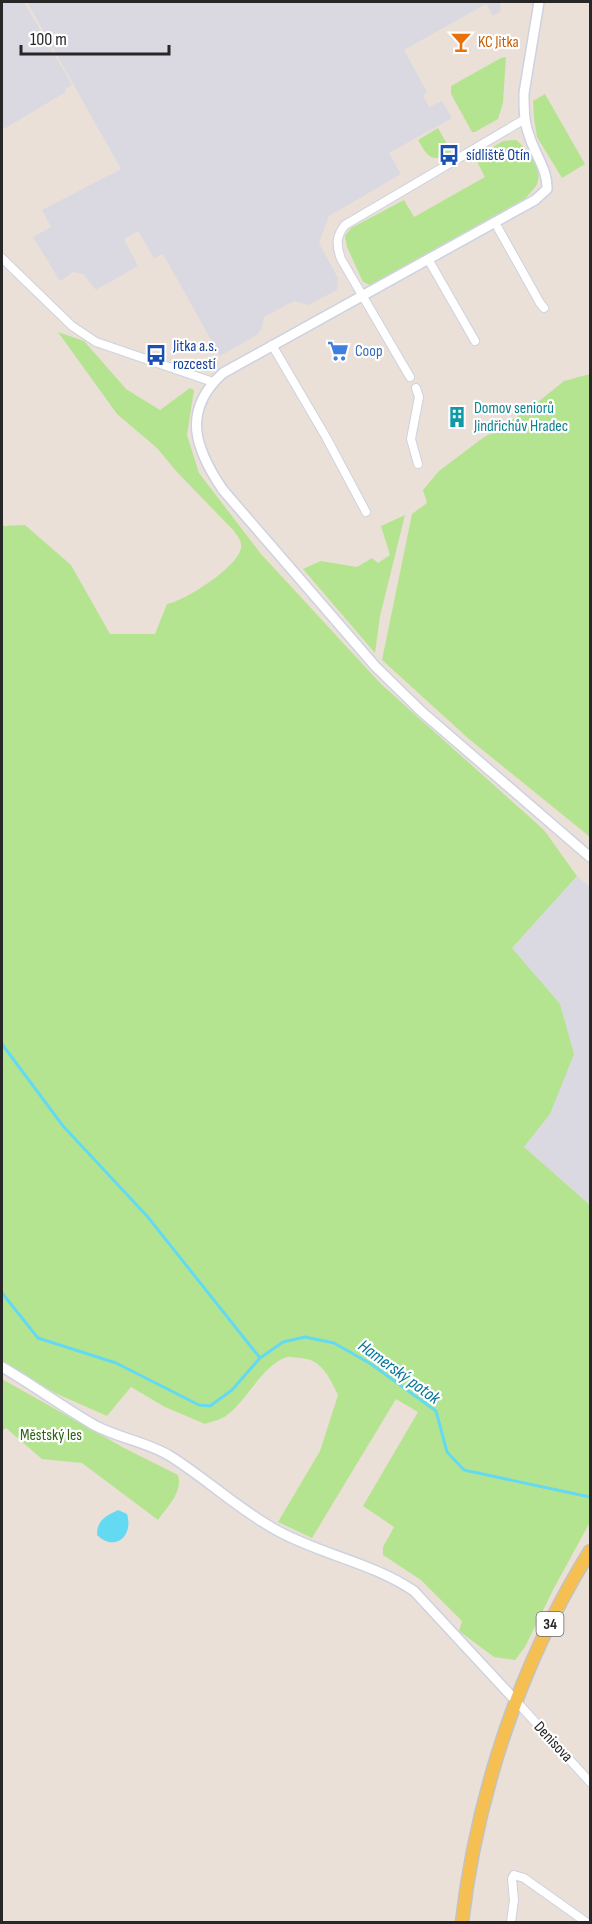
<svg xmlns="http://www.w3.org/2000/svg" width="592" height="1924" viewBox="0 0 592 1924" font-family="'Sofia Sans Condensed',sans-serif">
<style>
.industrial{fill:#dad9e2}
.green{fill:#b5e490}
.water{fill:#64daf2}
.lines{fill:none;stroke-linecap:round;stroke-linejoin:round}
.stream{stroke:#64daf2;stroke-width:3}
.minor-casing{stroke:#ccd2e1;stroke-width:10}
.tertiary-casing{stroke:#ccd2e1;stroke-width:12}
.primary-casing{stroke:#c3c3c3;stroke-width:15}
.minor{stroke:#fff;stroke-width:8}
.tertiary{stroke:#fff;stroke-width:9}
.primary{stroke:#f5c051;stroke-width:12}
.labels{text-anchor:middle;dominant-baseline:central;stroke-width:4.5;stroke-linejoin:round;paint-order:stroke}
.shield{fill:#fff;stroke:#686868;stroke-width:1.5}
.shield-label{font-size:15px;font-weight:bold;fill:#272727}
.food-label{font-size:16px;fill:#c56008;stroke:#fff;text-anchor:start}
.transit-label{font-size:16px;fill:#164399;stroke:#fff;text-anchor:start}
.shop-label{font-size:16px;fill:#366cbe;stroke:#fff;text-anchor:start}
.culture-label{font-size:16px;fill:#0d838f;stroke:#fff;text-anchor:start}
.park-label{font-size:16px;fill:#2e6416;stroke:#fff}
.street-label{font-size:16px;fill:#272727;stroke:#fff}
.water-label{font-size:18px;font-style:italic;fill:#087599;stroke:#fff}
</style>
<rect width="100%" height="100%" fill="#eae0d7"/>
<!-- industrial -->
<g class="industrial">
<path d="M 2,2 L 24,2 L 72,85 L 65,89 L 66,92 L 2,130 Z"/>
<path d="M 27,2 L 500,2 L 501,11 L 493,16 L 486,4 L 404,50 L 427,92 L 423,95 L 429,107 L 442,101 L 452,118 L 389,153 L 401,174 L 329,216 L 319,243 L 338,278 L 337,290 L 308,305 L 294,301 L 264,317 L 262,328 L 257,335 L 220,356 L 163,254 L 154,258 L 138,231 L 124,239 L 138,266 L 96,290 L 83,274 L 73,272 L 60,281 L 33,237 L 51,227 L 42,210 L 121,169 Z"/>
<path d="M 577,876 L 590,887 L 590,1205 L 524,1147 L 550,1114 L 512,948 Z"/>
</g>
<!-- green -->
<g class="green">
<path d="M 506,57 L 503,103 L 498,119 L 475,132 L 472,132 L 451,94 L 451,86 L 501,58 Z"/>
<path d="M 545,94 L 585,164 L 562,178 L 537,137 L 534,118 L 533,101 Z"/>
<path d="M 438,128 L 451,151 C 433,164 428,158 418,140 Z"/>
<path d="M 516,140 C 528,150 545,170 536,186 C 533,190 529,194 526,198 L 370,285 L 363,282 L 347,247 L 345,236 L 351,228 L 404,200 L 414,217 L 485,177 L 475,158 L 503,141 Z"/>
<path d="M 58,332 L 84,341 L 126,389 L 160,410 L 190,388 L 194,390 L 187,435 L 199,473 L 261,554 L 381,684 L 544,830 L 577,876 L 512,948 L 560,1004 L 574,1054 L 550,1114 L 524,1147 L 590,1205 L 590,1522 L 554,1588 L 525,1647 L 515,1660 L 494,1657 L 459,1631 L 462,1621 L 421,1580 L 383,1555 L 383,1547 L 394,1527 L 363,1506 L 418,1412 L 396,1399 L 312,1538 L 278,1522 L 320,1451 L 338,1395 C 330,1379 322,1359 301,1358 C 297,1358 291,1356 287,1357 C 263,1364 247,1401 227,1415 C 221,1420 213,1421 205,1424 L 165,1407 L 131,1387 L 107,1416 L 55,1393 L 2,1361 L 2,526 L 25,525 L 71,565 L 110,634 L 155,634 L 167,604 C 185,601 238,567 241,548 C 242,541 238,537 234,531 L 177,472 L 157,448 L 117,414 Z"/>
<path d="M 590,374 L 590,837 L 469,739 L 382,660 L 412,514 L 427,503 L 423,490 L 439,471 L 480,440 L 528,410 L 564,381 Z"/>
<path d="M 405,515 L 380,616 L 375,653 L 303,569 L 321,561 L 357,567 L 372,558 L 378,563 L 390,555 L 381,526 Z"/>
<path d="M 2,1379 L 126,1449 L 178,1475 C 183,1492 168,1506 158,1520 L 82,1463 L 42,1459 L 6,1428 L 2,1431 Z"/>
</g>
<!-- water -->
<path class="water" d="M 118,1510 L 127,1514 C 134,1537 114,1552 97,1535 C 97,1520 106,1516 118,1510 Z"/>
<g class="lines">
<!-- stream -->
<g class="stream">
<path d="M 2,1044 L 63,1126 L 147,1216 L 260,1358"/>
<path d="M 2,1293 L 38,1338 L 116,1363 L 199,1405 L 210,1406 L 232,1390 L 260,1358 L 283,1342 L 305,1337 L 334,1343 L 371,1364 L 436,1411 L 447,1452 L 464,1470 L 590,1497"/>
</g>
<defs>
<g id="minor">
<path d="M 498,228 L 540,303 L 544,308"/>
<path d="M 2,258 L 72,326 L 96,342 L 213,382"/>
<path d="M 428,259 L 475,341"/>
<path d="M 272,345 L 326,437 L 366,512"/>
<path d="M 410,377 L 341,259 C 336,245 336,236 345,225 L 525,119"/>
<path d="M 416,388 L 419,397 L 411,439 L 418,464"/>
<path d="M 516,1701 L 590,1782"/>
<path d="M 511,1922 L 514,1900 L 512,1879 L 514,1875 L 524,1878 L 586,1922"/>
</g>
<g id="tertiary">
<path d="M 539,2 L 524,93 C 524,108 524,122 529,135 C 534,153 548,170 547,189 L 535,200 L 223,373 C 181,411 195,449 223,490 L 375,666 L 422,712 L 590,857"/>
<path d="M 2,1367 C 33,1385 63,1407 94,1425 C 118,1438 147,1442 170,1456 C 207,1479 239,1510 278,1531 C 322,1555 373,1563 414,1591 L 516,1701"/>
</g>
<path id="primary" d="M 462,1922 C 477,1793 521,1662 590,1551"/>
</defs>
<!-- minor casing -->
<use href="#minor" class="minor-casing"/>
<!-- tertiary casing -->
<use href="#tertiary" class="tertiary-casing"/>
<!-- primary casing -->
<use href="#primary" class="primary-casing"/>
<!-- minor -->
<use href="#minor" class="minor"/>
<!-- tertiary -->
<use href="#tertiary" class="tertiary"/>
<!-- primary -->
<use href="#primary" class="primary"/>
</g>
<!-- icons -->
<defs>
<symbol id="bar-bare" viewBox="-9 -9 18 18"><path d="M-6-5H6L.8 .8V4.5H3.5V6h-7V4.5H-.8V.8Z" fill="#e8710a" stroke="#fff" stroke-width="2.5" paint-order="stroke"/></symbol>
<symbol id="bus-bare" viewBox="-9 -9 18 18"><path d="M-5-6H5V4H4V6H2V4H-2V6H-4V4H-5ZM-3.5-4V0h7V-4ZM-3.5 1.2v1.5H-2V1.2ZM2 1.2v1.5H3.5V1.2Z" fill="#1a4fb4" stroke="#fff" stroke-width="2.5" paint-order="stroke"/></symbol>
<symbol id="supermarket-bare" viewBox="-9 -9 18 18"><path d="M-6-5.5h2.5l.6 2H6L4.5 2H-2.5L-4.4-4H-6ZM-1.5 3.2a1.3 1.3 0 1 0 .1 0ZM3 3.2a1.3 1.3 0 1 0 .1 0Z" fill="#3f7fe0" stroke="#fff" stroke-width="2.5" paint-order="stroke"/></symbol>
<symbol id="building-bare" viewBox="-9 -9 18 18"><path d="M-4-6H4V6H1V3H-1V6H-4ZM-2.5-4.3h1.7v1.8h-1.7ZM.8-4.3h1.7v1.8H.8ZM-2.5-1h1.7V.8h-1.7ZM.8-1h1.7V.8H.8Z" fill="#0f9aa8" stroke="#fff" stroke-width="2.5" paint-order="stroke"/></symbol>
</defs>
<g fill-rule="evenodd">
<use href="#bar-bare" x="446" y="27" width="30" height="30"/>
<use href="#bus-bare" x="434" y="140" width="30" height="30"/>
<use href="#supermarket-bare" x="323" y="336" width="30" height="30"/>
<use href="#bus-bare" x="141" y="340" width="30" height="30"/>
<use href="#building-bare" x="442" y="402" width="30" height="30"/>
</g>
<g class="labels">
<!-- shield labels -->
<rect class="shield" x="536.5" y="1612" width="27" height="24" rx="4.5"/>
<g class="shield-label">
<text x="550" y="1624">34</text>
</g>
<!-- food labels -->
<g class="food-label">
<text x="478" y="42">KC Jitka</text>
</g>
<!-- transit labels -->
<g class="transit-label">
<text x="466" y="155">sídliště Otín</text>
<text x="173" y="346">Jitka a.s.<tspan x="173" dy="18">rozcestí</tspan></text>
</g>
<!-- shop labels -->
<g class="shop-label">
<text x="355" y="351">Coop</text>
</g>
<!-- culture labels -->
<g class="culture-label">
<text x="474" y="408">Domov seniorů<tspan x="474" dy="18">Jindřichův Hradec</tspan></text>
</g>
<!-- park labels -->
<g class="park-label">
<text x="51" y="1435">Městský les</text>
</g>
<!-- street labels -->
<g class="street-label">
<text transform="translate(553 1742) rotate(47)">Denisova</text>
</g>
<!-- water labels -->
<g class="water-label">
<text transform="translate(399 1372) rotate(36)">Hamerský potok</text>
</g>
</g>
<!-- border -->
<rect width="592" height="1924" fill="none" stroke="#272727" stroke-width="6"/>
<!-- scale -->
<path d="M21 45v9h148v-9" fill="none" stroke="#272727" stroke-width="3"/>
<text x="30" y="45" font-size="18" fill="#272727" stroke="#ffffff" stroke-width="4.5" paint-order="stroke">100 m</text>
</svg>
